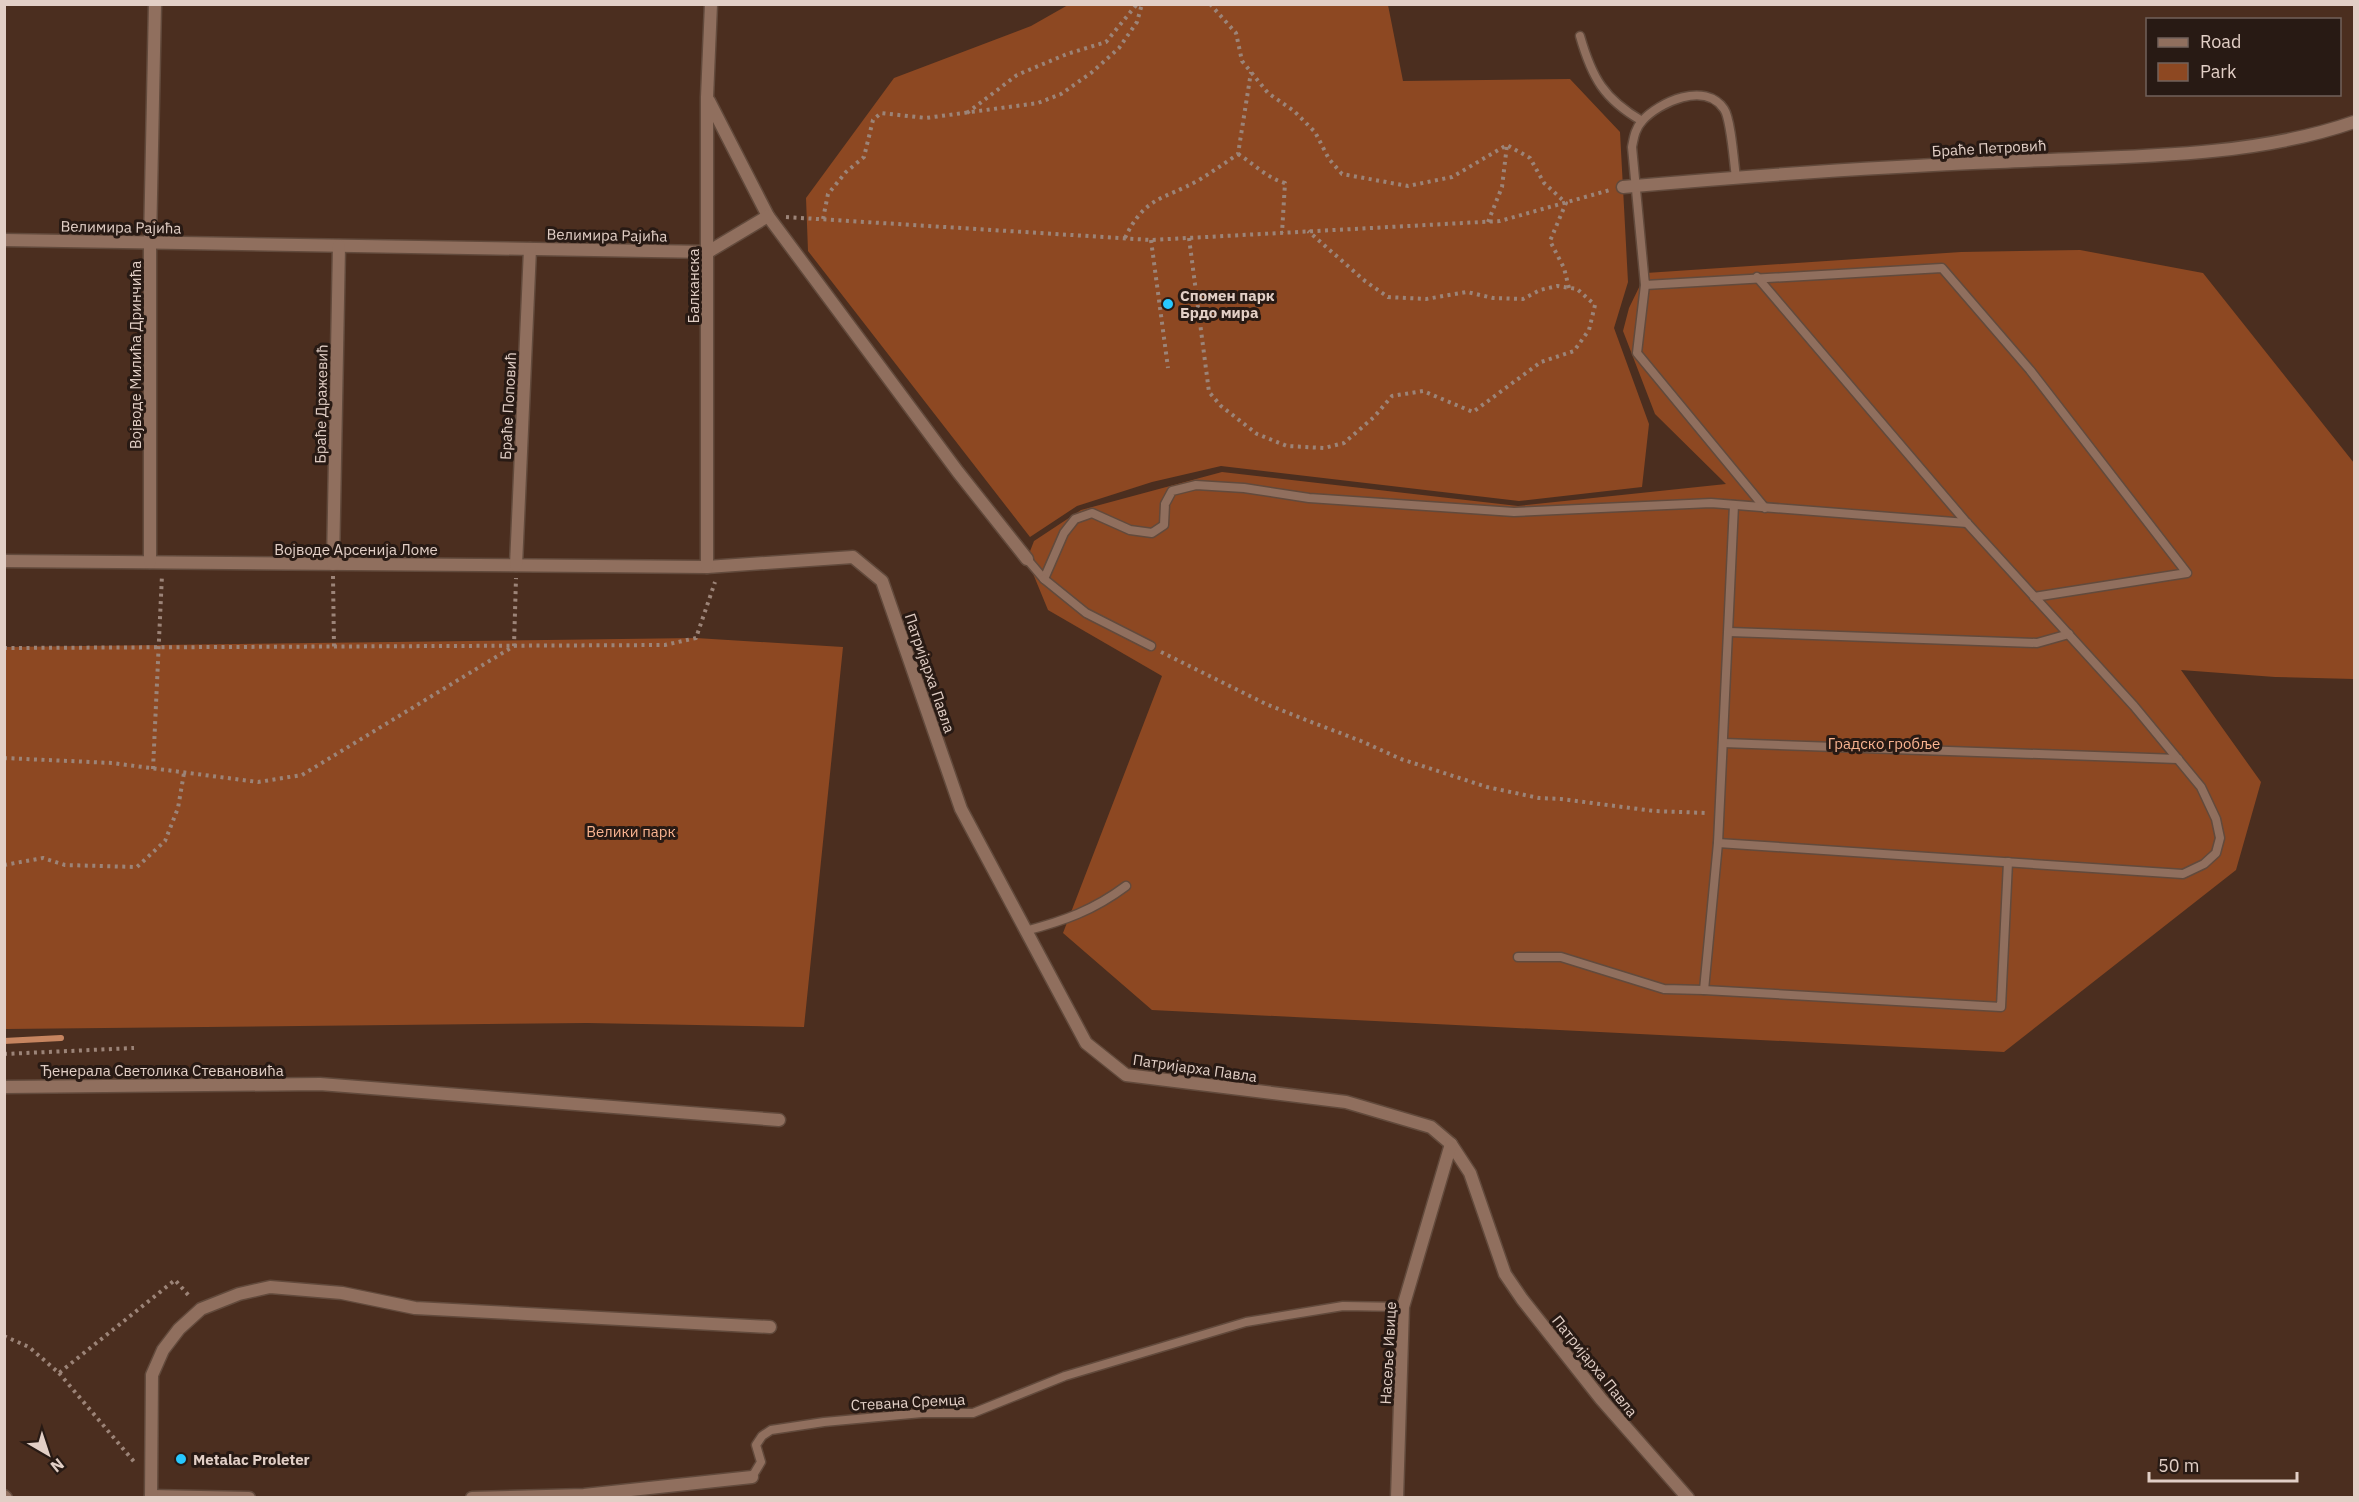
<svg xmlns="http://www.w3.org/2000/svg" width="2359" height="1502" viewBox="0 0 2359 1502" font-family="'IBM Plex Sans',sans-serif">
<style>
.green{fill:#8d4822}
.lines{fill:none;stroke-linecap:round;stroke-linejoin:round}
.stream{stroke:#c78560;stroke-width:6}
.lane-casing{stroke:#624a3c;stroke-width:11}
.street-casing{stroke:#624a3c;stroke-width:15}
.path{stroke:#9c8478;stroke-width:4;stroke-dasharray:3 4.5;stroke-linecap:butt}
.lane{stroke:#906f5e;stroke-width:8}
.street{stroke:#906f5e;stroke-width:12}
.poi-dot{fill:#27c8ff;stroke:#281a14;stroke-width:2}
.labels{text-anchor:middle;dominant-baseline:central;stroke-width:6;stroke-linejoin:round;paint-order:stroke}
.street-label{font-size:15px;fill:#e2cfc6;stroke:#281a14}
.poi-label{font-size:15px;font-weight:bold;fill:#e2cfc6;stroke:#281a14;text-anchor:start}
.park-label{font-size:15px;fill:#f9b491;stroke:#281a14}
</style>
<rect width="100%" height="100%" fill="#4b2e1f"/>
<!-- green -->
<g class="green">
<path d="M 1068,5 L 1388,5 L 1403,81 L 1570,79 L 1620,132 L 1628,282 L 1614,328 L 1649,424 L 1642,487 L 1519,501 L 1221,466 L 1152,482 L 1077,506 L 1030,537 L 808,251 L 806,198 L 894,78 L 1031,26 Z"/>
<path d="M 2080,250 L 2203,273 L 2354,463 L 2354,679 L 2275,677 L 2181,670 L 2261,782 L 2236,870 L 2004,1052 L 1152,1010 L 1063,933 L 1162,676 L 1048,610 L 1027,559 L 1034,541 L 1081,510 L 1222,472 L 1518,506 L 1726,484 L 1655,414 L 1623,331 L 1629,308 L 1646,273 L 1961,252 Z"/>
<path d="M 696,638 L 843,647 L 804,1027 L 587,1023 L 5,1029 L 5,647 Z"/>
</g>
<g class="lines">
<!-- stream -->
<path class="stream" d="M 4,1041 L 61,1038"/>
<defs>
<g id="lane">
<path d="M 1580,36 C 1592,78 1604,99 1642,121"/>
<path d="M 1736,178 C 1734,163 1731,119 1724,109 C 1705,81 1659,102 1642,121 C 1635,129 1634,137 1632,147 L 1645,285 L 1942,268 L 2030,370 L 2187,573 L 2034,597"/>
<path d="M 1645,285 L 1637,353 L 1765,508"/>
<path d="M 1027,559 L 1044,579 L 1064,533 L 1075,519 L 1092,513 L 1130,530 L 1152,533 L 1164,525 L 1165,504 L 1172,491 L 1196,485 L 1244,488 L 1309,498 L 1514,512 L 1711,503 L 1967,523"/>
<path d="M 1044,579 L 1086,613 L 1151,646"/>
<path d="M 1729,632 L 2037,643 L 2069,634"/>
<path d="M 1723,743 L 2178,759"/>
<path d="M 1718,843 L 2183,874 L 2204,864 L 2216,853 L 2220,838 L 2216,819 L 2201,787 L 2134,706 L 1967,523 L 1757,277"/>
<path d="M 1025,931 C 1064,921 1094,910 1126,886"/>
<path d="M 1518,957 L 1561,957 L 1664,989 L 1704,990 L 2001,1007 L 2008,862"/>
<path d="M 1704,990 L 1718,843 L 1734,505"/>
<path d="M 752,1477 L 761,1462 L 756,1445 L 762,1436 L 771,1430 L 824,1422 L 922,1413 L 973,1413 L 1065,1376 L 1246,1322 L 1343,1306 L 1403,1307"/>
</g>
<g id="street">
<path d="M 709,101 L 768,216 L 958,472 L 1027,559"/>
<path d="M 1623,187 C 1748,176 1873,167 1999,162 C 2114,156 2245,160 2354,122"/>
<path d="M 4,240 L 708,252 L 768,216"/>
<path d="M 4,561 L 707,567 L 853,557 L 882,581 L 961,809 L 1086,1043 L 1126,1075 L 1346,1102 L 1431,1127 L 1451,1144 L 1470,1173 L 1505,1274 L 1522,1299 L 1601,1399 L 1688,1498"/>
<path d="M 150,562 L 150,242 L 155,4"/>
<path d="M 333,564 L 339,246"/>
<path d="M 516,565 L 530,249"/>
<path d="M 707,567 L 707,97 L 711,4"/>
<path d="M 4,1087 L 320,1084 L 779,1120"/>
<path d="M 4,1496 L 6,1498"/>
<path d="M 151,1496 L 249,1498"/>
<path d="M 151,1498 L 152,1375 L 163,1350 L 179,1329 L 201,1309 L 239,1294 L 270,1287 L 342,1293 L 415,1308 L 770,1327"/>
<path d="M 472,1498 L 584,1495 L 752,1477"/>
<path d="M 1397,1498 L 1403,1307 L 1451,1144"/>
</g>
</defs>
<!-- lane casing -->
<use href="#lane" class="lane-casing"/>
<!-- street casing -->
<use href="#street" class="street-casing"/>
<!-- path -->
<g class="path">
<path d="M 1210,4 L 1236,33 L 1242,61 L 1268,93 L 1294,111 L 1315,132 L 1329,159 L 1342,174 L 1408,186 L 1452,177 L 1507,145 L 1530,158 L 1544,183 L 1566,203 L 1550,241 L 1564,268 L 1569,288"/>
<path d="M 967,113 L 1017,75 L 1067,54 L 1106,42 L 1137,4"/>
<path d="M 1238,154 C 1254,164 1267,178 1285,183 L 1282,233"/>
<path d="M 786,217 L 1151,240 L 1500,221 L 1610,190"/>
<path d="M 823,219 L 828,194 L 846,172 L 864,157 L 873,120 L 881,113 L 926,118 L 1038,103 L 1061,94 L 1091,73 L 1119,48 L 1137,22 L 1142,4"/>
<path d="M 1488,222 L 1502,187 L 1507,145"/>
<path d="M 1125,238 C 1145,196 1163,200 1199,180 C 1212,172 1225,163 1238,154 L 1251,72"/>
<path d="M 1189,238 L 1209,392 L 1221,406 L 1257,434 L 1287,446 L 1324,448 L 1344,443 L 1374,417 L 1392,396 L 1423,391 L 1473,412 L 1541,362 L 1574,351 L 1589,330 L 1595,305 L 1577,289 L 1557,286 L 1540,290 L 1523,299 L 1493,298 L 1467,292 L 1426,299 L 1388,297 L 1365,281 L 1308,231"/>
<path d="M 1151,240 L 1168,368"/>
<path d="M 333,576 L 334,647"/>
<path d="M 4,648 L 665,645 L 696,638 L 715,582"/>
<path d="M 1161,652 L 1266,704 L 1306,720 L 1361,741 L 1401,759 L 1487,787 L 1539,798 L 1561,799 L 1654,811 L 1706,813"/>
<path d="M 4,758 L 112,763 L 258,782 L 302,775 L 514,646 L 516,578"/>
<path d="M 153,769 L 162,575"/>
<path d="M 4,865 L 43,858 L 65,865 L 137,867 L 165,841 L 178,808 L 184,773"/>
<path d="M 4,1054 L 134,1048"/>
<path d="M 4,1336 L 29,1347 L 59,1373 L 175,1280 L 191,1298"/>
<path d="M 59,1373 L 136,1464"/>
</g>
<!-- lane -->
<use href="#lane" class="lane"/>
<!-- street -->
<use href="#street" class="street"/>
</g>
<!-- markers -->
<g class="poi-dot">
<circle cx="1168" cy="304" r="6"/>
<circle cx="181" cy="1459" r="6"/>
</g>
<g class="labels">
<!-- street labels -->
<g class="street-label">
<text transform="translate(1989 148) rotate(-3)">Браће Петровић</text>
<text transform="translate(121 227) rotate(1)">Велимира Рајића</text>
<text transform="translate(607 235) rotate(1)">Велимира Рајића</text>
<text transform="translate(693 286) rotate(-90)">Балканска</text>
<text transform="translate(135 355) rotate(-90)">Војводе Милића Дринчића</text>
<text transform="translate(321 404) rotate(-89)">Браће Дражевић</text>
<text transform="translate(508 406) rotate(-87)">Браће Поповић</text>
<text x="356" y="549">Војводе Арсенија Ломе</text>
<text transform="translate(930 673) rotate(71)">Патријарха Павла</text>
<text transform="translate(1195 1068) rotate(8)">Патријарха Павла</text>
<text x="162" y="1070">Ђенерала Светолика Стевановића</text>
<text transform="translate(1388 1353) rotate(-87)">Насеље Ивице</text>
<text transform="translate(1595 1366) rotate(51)">Патријарха Павла</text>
<text transform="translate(908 1402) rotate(-3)">Стевана Сремца</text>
</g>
<!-- poi labels -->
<g class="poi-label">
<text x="1180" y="295">Спомен парк<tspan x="1180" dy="17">Брдо мира</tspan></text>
<text x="193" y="1459">Metalac Proleter</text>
</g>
<!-- park labels -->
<g class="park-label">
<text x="1884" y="743">Градско гробље</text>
<text x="631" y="831">Велики парк</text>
</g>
</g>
<!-- border -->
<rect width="2359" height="1502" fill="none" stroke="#e2cfc6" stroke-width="12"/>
<!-- legend -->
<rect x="2146" y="18" width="195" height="78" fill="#281a14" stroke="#72625b" stroke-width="1.5"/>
<rect x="2158" y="38" width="30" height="9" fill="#906f5e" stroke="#72625b" stroke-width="1.5"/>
<text x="2200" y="48" font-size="18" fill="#e2cfc6">Road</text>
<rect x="2158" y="63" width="30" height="18" fill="#8d4822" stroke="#72625b" stroke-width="1.5"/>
<text x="2200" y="78" font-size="18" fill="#e2cfc6">Park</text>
<!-- north arrow -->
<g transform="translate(48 1454) rotate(141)" stroke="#281a14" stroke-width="4.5" paint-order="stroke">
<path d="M0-4.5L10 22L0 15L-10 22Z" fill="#e2cfc6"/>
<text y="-9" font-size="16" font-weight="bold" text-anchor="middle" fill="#e2cfc6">N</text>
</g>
<!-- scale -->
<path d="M2149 1472v9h148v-9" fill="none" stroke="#e2cfc6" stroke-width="3"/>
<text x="2158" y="1472" font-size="18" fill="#e2cfc6" stroke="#281a14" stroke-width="4.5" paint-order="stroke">50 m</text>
</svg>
